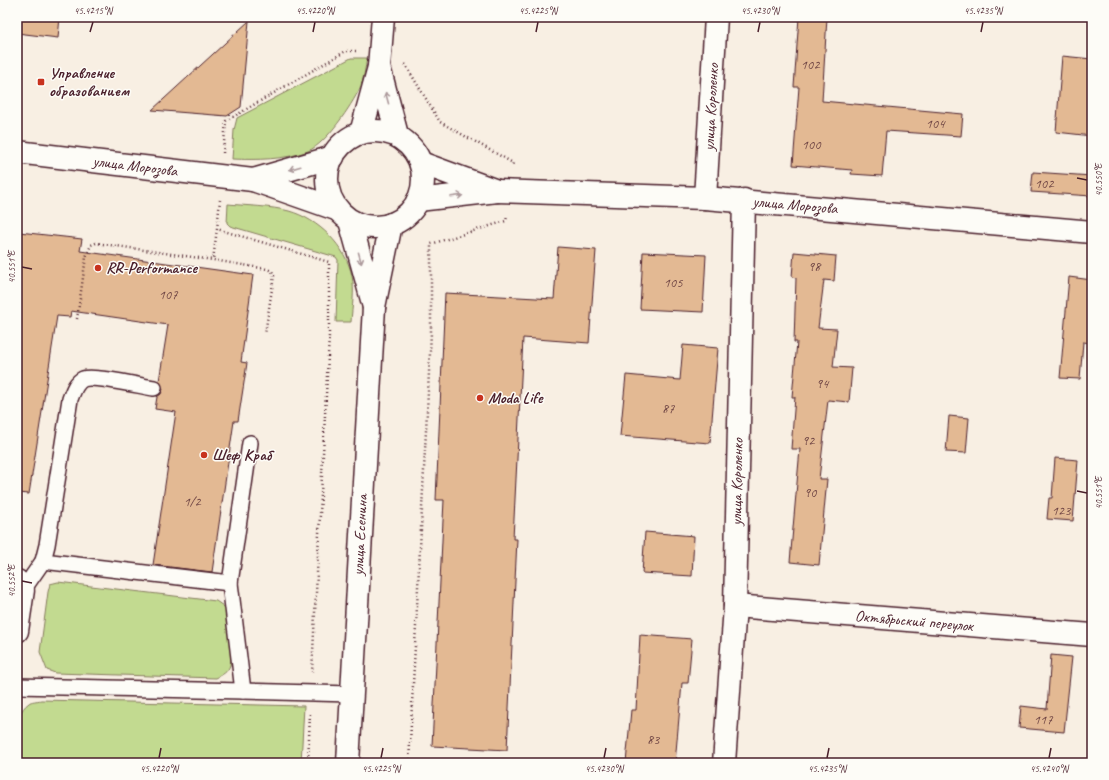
<svg xmlns="http://www.w3.org/2000/svg" width="1109" height="780" viewBox="0 0 1109 780" font-family="Caveat,sans-serif">
<style>
.green{fill:#c2da90;stroke:#867c5e}
.building{fill:#e3b993;stroke:#4a1f2b}
.lines{fill:none;stroke-linecap:round;stroke-linejoin:round}
.service-casing{stroke:#4a1f2b;stroke-width:18}
.minor-casing{stroke:#4a1f2b;stroke-width:25}
.tertiary-casing{stroke:#4a1f2b;stroke-width:25}
.path{stroke:#4a1f2b;stroke-width:2.5;stroke-dasharray:1 3;stroke-linecap:butt}
.service{stroke:#fdfcf7;stroke-width:15}
.minor{stroke:#fdfcf7;stroke-width:22}
.tertiary{stroke:#fdfcf7;stroke-width:22}
.oneway{stroke:#ac999b}
.ticks{fill:none;stroke:#4a1f2b;stroke-width:1.5}
.poi-dot{fill:#c8321e;stroke:#fdfcf7;stroke-width:1.5}
.labels{text-anchor:middle;dominant-baseline:central;stroke-width:3;stroke-linejoin:round;paint-order:stroke}
.number-label{font-size:14px;fill:#704645}
.poi-label{font-size:16px;font-weight:bold;fill:#4a1f2b;stroke:#fdfcf7;text-anchor:start}
.street-label{font-size:16px;fill:#4a1f2b;stroke:#fdfcf7}
.neatline{fill:none;stroke:#4a1f2b;stroke-width:1.5}
.ticks-label{font-size:10px;text-anchor:middle;fill:#4a1f2b}
</style>
<rect width="100%" height="100%" fill="#f8efe3"/>
<filter id="ink" filterUnits="userSpaceOnUse"><feTurbulence type="fractalNoise" baseFrequency=".025" numOctaves="2"/><feDisplacementMap in="SourceGraphic" scale="8" xChannelSelector="R" yChannelSelector="G"/><feConvolveMatrix kernelMatrix="1 2 1 2 8 2 1 2 1" color-interpolation-filters="sRGB"/></filter>
<g filter="url(#ink)">
<!-- green -->
<g class="green">
<path d="M 351,58 L 367,58 C 365,68 364,79 360,88 C 351,106 327,143 308,151 C 284,160 257,160 232,159 L 234,130 L 237,118 Z"/>
<path d="M 228,204 C 248,206 270,206 289,211 C 318,219 346,246 352,276 C 355,291 352,307 351,322 L 336,322 L 338,260 L 336,257 L 230,226 L 227,223 Z"/>
<path d="M 58,582 L 216,601 L 226,608 C 228,624 234,650 230,665 C 228,672 222,675 216,678 L 55,673 L 47,670 L 40,652 L 48,592 L 50,584 Z"/>
<path d="M 41,700 L 304,706 L 301,763 L 17,763 C 17,745 11,716 29,703 C 31,701 37,701 41,700 Z"/>
</g>
<!-- building -->
<g class="building">
<path d="M 17,17 L 60,17 L 58,38 L 17,33 Z"/>
<path d="M 799,17 L 827,17 L 822,101 L 963,114 L 961,136 L 886,131 L 882,176 L 851,174 L 852,170 L 793,165 L 799,87 L 794,87 Z"/>
<path d="M 249,21 L 241,107 L 227,116 L 152,110 Z"/>
<path d="M 1062,56 L 1092,59 L 1092,136 L 1056,132 Z"/>
<path d="M 1033,172 L 1092,176 L 1092,196 L 1031,192 Z"/>
<path d="M 19,232 L 82,239 L 80,251 L 253,275 L 241,362 L 247,363 L 238,421 L 234,421 L 212,572 L 153,565 L 176,412 L 155,409 L 157,397 L 161,394 L 163,389 L 159,381 L 168,325 L 71,311 L 70,317 L 57,316 L 29,494 L 17,493 L 17,248 Z"/>
<path d="M 558,247 L 596,250 L 589,343 L 523,338 L 513,539 L 517,539 L 507,750 L 432,746 L 444,500 L 436,500 L 445,293 L 554,299 Z"/>
<path d="M 643,252 L 706,255 L 703,312 L 640,309 Z"/>
<path d="M 794,252 L 836,256 L 834,281 L 824,280 L 818,328 L 837,329 L 833,367 L 852,368 L 849,402 L 828,400 L 819,479 L 827,479 L 819,565 L 790,562 L 800,449 L 791,449 L 795,397 L 792,397 L 797,342 L 794,342 L 796,278 L 792,277 Z"/>
<path d="M 1069,277 L 1092,280 L 1092,343 L 1083,342 L 1080,379 L 1060,378 Z"/>
<path d="M 683,345 L 718,348 L 710,443 L 620,436 L 626,375 L 680,380 Z"/>
<path d="M 949,416 L 969,418 L 966,453 L 946,452 Z"/>
<path d="M 1055,458 L 1078,460 L 1073,521 L 1047,519 L 1049,498 L 1052,498 Z"/>
<path d="M 645,532 L 694,536 L 692,576 L 642,573 Z"/>
<path d="M 640,635 L 692,639 L 688,683 L 682,683 L 675,763 L 626,763 L 631,710 L 636,710 Z"/>
<path d="M 1051,655 L 1072,657 L 1064,732 L 1019,728 L 1021,706 L 1047,709 Z"/>
</g>
<g class="lines">
<defs>
<g id="service">
<path d="M 43,561 L 230,583 L 243,691 L 351,694"/>
<path d="M 230,583 L 250,443"/>
<path d="M 23,590 L 43,561 L 47,545 L 70,399 C 73,392 75,383 83,379 C 93,375 141,386 154,388"/>
<path d="M 17,686 L 243,691"/>
</g>
<g id="minor">
<path d="M 705,198 L 716,17"/>
<path d="M 17,581 L 23,590 L 17,631"/>
<path d="M 735,606 L 1092,635"/>
<path d="M 724,763 L 735,606 L 744,200"/>
</g>
<g id="tertiary">
<path d="M 379,67 L 383,17"/>
<circle cx="375" cy="179" r="48"/>
<path d="M 361,133 L 379,67 L 397,135"/>
<path d="M 17,152 L 253,180"/>
<path d="M 333,157 L 253,180 L 336,209"/>
<path d="M 497,191 L 705,198 L 1092,232"/>
<path d="M 418,200 L 497,191 L 421,163"/>
<path d="M 350,221 L 374,307 L 391,224"/>
<path d="M 348,763 L 374,307"/>
</g>
</defs>
<!-- service casing -->
<use href="#service" class="service-casing"/>
<!-- minor casing -->
<use href="#minor" class="minor-casing"/>
<!-- tertiary casing -->
<use href="#tertiary" class="tertiary-casing"/>
<!-- path -->
<g class="path">
<path d="M 405,64 L 440,122 L 513,163 L 512,167"/>
<path d="M 223,153 L 226,121 L 346,51 L 356,51"/>
<path d="M 220,200 L 217,229 L 329,262 L 329,336 L 312,672"/>
<path d="M 217,229 L 213,260 L 267,269 L 272,271 L 274,276 L 265,334"/>
<path d="M 77,319 L 86,257 L 91,245 L 96,243 L 213,260"/>
<path d="M 308,763 L 310,713"/>
<path d="M 409,763 L 431,333 L 431,244 L 506,221 L 507,216"/>
</g>
<!-- service -->
<use href="#service" class="service"/>
<!-- minor -->
<use href="#minor" class="minor"/>
<!-- tertiary -->
<use href="#tertiary" class="tertiary"/>
</g>
<!-- one-way arrows -->
<defs><path id="oneway-shaft" d="M-6 0H5M1.5-3L5.5 0L1.5 3" fill="none" stroke-width="1.6" stroke-linecap="round" stroke-linejoin="round"/></defs>
<g class="oneway">
<use href="#oneway-shaft" transform="translate(387 98) rotate(-105)"/>
<use href="#oneway-shaft" transform="translate(295 168) rotate(164)"/>
<use href="#oneway-shaft" transform="translate(457 196) rotate(-7)"/>
<use href="#oneway-shaft" transform="translate(360 258) rotate(75)"/>
</g>
</g>
<!-- ticks -->
<path class="ticks" d="M 90,32 L 93,22M 313,32 L 315,22M 536,32 L 538,22M 758,32 L 760,22M 981,32 L 983,22M 1077,178 L 1087,180M 22,267 L 32,269M 1077,491 L 1087,493M 22,581 L 32,583M 159,758 L 161,748M 381,758 L 383,748M 604,758 L 606,748M 827,758 L 829,748M 1049,758 L 1051,748"/>
<!-- markers -->
<g class="poi-dot">
<rect x="37" y="78" width="8" height="8" rx="2"/>
<circle cx="98" cy="268" r="4"/>
<circle cx="480" cy="398" r="4"/>
<circle cx="204" cy="455" r="4"/>
</g>
<g class="labels">
<!-- number labels -->
<g class="number-label">
<text x="810" y="64">102</text>
<text x="935" y="123">104</text>
<text x="811" y="144">100</text>
<text x="1044" y="183">102</text>
<text x="814" y="266">98</text>
<text x="673" y="282">105</text>
<text x="168" y="294">107</text>
<text x="822" y="383">94</text>
<text x="668" y="408">87</text>
<text x="808" y="440">92</text>
<text x="810" y="492">90</text>
<text x="192" y="501">1/2</text>
<text x="1061" y="510">123</text>
<text x="1043" y="719">117</text>
<text x="653" y="739">83</text>
</g>
<!-- poi labels -->
<g class="poi-label">
<text x="49" y="73">Управление<tspan x="49" dy="18">образованием</tspan></text>
<text x="106" y="268">RR-Performance</text>
<text x="488" y="398">Moda Life</text>
<text x="212" y="455">Шеф Краб</text>
</g>
<!-- street labels -->
<g class="street-label">
<text transform="translate(711 107) rotate(-87)">улица Короленко</text>
<text transform="translate(135 166) rotate(7)">улица Морозова</text>
<text transform="translate(795 205) rotate(5)">улица Морозова</text>
<text transform="translate(737 482) rotate(-89)">улица Короленко</text>
<text transform="translate(360 535) rotate(-87)">улица Есенина</text>
<text transform="translate(914 621) rotate(5)">Октябрьский переулок</text>
</g>
</g>
<!-- margin -->
<rect width="1109" height="780" fill="none" stroke="#fdfcf7" stroke-width="44"/>
<rect x="22" y="22" width="1065" height="736" class="neatline"/>
<g class="ticks-label">
<text x="93" y="14">45.4215°N</text>
<text x="315" y="14">45.4220°N</text>
<text x="538" y="14">45.4225°N</text>
<text x="760" y="14">45.4230°N</text>
<text x="983" y="14">45.4235°N</text>
<text transform="translate(1098 180) rotate(-90)" y="4">40.550°E</text>
<text transform="translate(11 267) rotate(-90)" y="4">40.551°E</text>
<text transform="translate(1098 493) rotate(-90)" y="4">40.551°E</text>
<text transform="translate(11 581) rotate(-90)" y="4">40.552°E</text>
<text x="159" y="772">45.4220°N</text>
<text x="381" y="772">45.4225°N</text>
<text x="604" y="772">45.4230°N</text>
<text x="827" y="772">45.4235°N</text>
<text x="1049" y="772">45.4240°N</text>
</g>
</svg>
